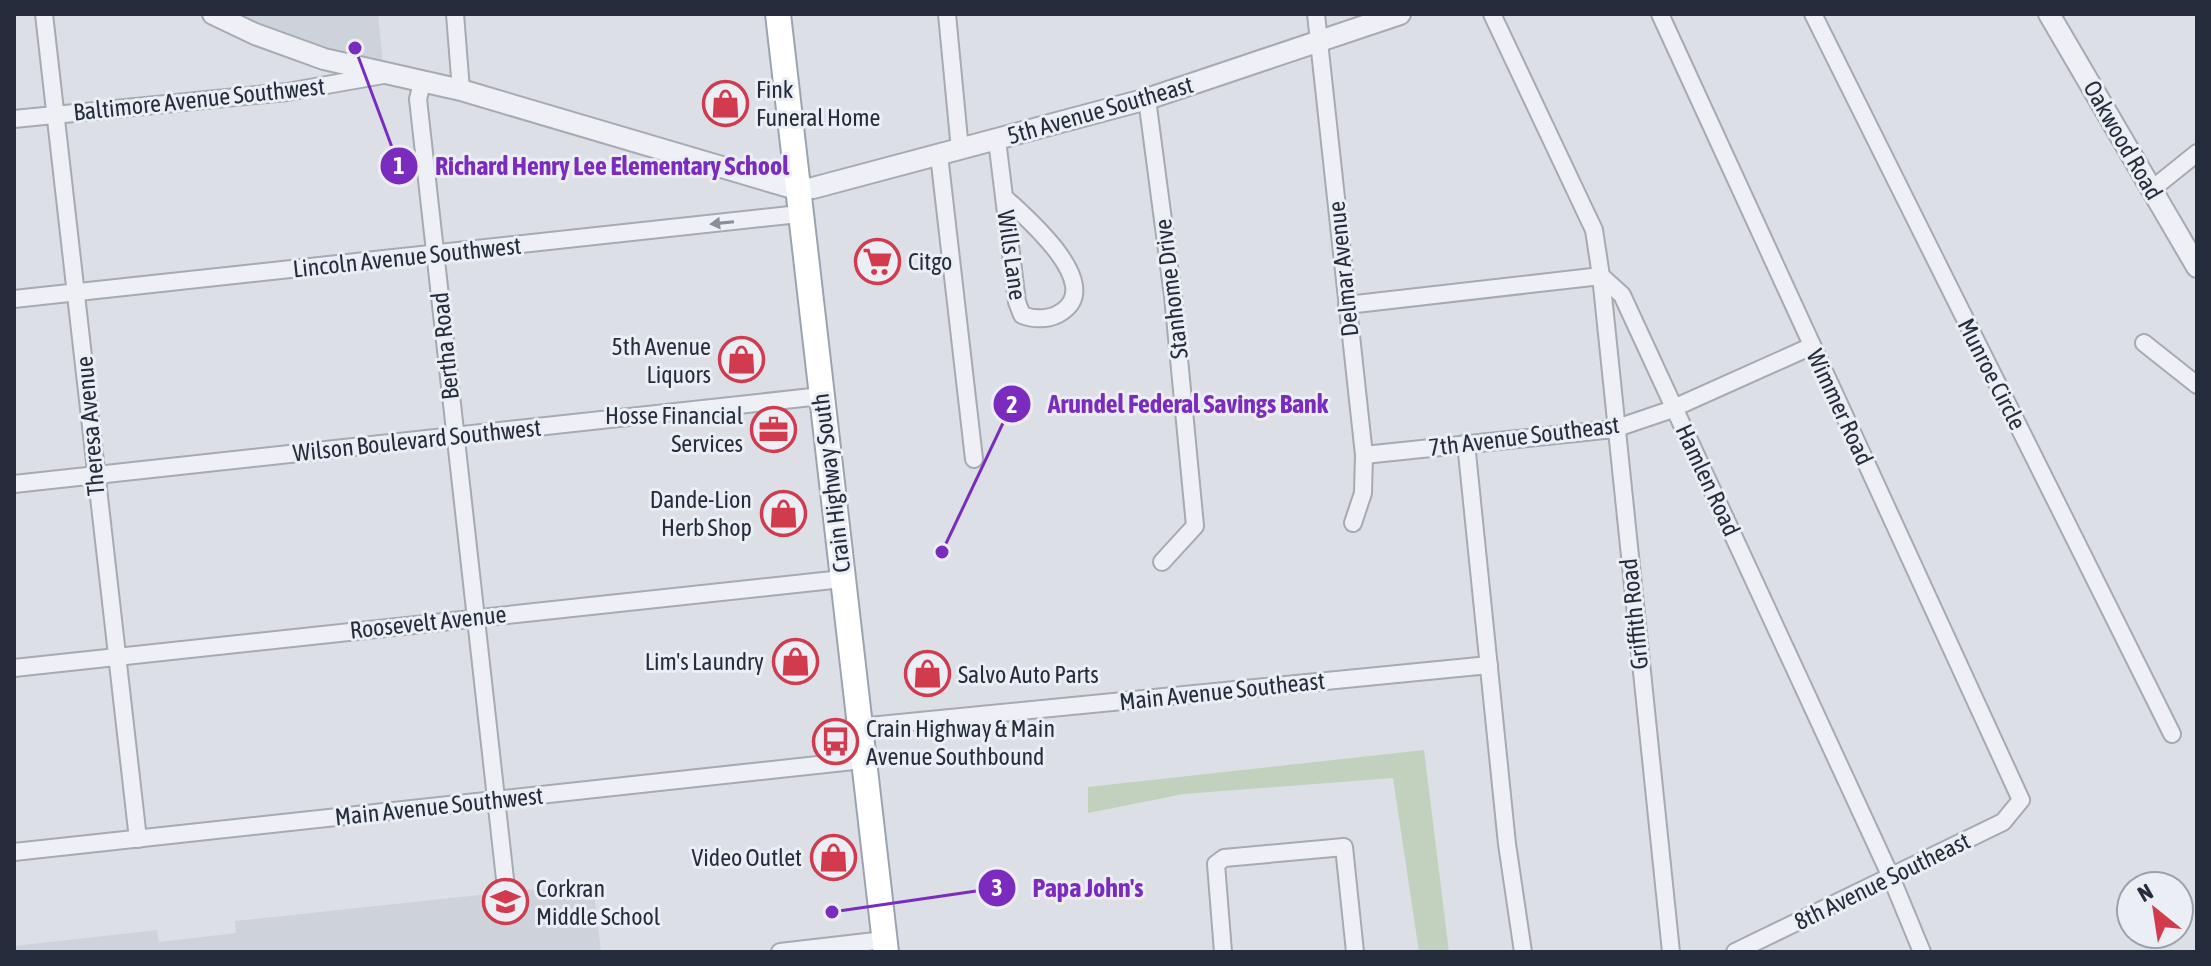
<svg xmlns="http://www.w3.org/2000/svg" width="2211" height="966" viewBox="0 0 2211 966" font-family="'Asap Condensed',sans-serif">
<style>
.built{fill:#ced2db}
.green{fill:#c1d1bd}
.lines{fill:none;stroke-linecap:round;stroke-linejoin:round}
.minor-casing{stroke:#a5aab3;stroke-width:20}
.tertiary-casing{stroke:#a5aab3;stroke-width:24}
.primary-casing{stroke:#9ba3b2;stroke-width:28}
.minor{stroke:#eef0f5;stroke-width:16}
.tertiary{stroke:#eef0f5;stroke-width:20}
.primary{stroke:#fff;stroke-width:24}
.oneway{fill:#8a8e99}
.labels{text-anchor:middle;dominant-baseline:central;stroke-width:6;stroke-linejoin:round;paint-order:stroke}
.poi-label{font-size:24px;fill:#252d3d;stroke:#ebeef4;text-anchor:start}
.street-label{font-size:24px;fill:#252d3d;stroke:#ebeef4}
.leader{fill:none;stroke:#7b2cbf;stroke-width:3}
.callout-dot{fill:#7b2cbf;stroke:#ebeef4;stroke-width:3}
.mark-label{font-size:24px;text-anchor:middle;font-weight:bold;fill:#fff}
.callout-label{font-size:26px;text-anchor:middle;font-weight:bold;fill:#7b2cbf;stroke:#ebeef4;stroke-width:6;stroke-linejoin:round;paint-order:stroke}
</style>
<rect width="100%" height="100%" fill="#dce0e6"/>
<!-- built -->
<g class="built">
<path d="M 237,14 L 378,14 L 383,63 L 275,33 Z"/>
<path d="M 593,883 L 601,952 L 14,952 L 14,946 L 157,930 L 159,942 L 236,933 L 235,921 Z"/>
</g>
<!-- green -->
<path class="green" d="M 1424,750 L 1449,952 L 1419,952 L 1393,778 L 1184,794 L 1088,813 L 1088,787 Z"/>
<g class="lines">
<defs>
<g id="minor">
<path d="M 44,14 L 138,839"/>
<path d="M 455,14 L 461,90"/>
<path d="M 947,14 L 960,150"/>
<path d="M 1316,14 L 1364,455 L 1363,493 L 1353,523"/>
<path d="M 1492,14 L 1594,230 L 1601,276 L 1622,295 L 1891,877 L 1922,952"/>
<path d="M 1660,14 L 2021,800 L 2003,822 L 1735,952"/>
<path d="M 1813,14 L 2172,734"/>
<path d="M 422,83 L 418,99 L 506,888"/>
<path d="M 1147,99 L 1173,296 L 1195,526 L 1162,562"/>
<path d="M 14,119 L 287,92 L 383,75"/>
<path d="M 997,140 L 1017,302 L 1022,315 C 1035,320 1051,320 1063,311 C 1103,283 1026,217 1004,197"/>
<path d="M 939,155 L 974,459"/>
<path d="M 2151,190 L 2197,153"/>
<path d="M 14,299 L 799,214"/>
<path d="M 1347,305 L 1601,276 L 1671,952"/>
<path d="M 2144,343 L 2197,385"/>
<path d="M 1466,443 L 1507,844 L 1523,952"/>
<path d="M 1364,455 L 1614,429 L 1667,411 L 1812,346"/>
<path d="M 14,484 L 821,396"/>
<path d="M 14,668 L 842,579"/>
<path d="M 859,727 L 1489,665"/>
<path d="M 14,852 L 863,760"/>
<path d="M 780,952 L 884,940"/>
<path d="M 1223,952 L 1216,864 L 1224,858 L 1344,847 L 1355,952"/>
</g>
<g id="tertiary">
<path d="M 213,14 L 255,34 L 324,59 L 461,90 L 796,189 L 813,188 L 1147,99 L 1400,14"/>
<path d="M 2049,14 L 2197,267"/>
</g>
<path id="primary" d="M 778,14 L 886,952"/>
</defs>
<!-- minor casing -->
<use href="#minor" class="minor-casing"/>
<!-- tertiary casing -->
<use href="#tertiary" class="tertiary-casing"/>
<!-- primary casing -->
<use href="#primary" class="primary-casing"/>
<!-- minor -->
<use href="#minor" class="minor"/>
<!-- tertiary -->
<use href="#tertiary" class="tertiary"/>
<!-- primary -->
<use href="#primary" class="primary"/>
</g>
<!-- one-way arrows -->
<defs><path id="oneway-solid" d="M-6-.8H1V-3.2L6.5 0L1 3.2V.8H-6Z" transform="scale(2)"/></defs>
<use class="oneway" href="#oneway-solid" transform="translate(722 223) rotate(174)"/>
<!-- icons -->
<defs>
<symbol id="shop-ring" viewBox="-11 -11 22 22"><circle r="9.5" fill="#ebeef4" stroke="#d13b4d" stroke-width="1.5"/><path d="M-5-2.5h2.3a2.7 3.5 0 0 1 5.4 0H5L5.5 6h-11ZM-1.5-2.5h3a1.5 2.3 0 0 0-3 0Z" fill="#d13b4d"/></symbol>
<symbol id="supermarket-ring" viewBox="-11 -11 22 22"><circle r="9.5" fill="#ebeef4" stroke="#d13b4d" stroke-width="1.5"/><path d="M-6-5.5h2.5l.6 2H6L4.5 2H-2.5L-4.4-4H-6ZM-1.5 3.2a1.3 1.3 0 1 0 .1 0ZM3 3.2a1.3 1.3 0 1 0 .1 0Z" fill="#d13b4d"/></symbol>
<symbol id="office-ring" viewBox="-11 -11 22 22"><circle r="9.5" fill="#ebeef4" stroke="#d13b4d" stroke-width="1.5"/><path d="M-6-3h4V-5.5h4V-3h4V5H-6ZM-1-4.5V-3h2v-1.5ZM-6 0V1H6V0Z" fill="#d13b4d"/></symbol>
<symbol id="bus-ring" viewBox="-11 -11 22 22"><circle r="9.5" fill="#ebeef4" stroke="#d13b4d" stroke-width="1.5"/><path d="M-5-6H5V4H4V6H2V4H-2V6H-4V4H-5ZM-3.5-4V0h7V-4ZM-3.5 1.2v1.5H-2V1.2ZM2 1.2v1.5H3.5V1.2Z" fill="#d13b4d"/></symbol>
<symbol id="school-ring" viewBox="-11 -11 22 22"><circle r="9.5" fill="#ebeef4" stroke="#d13b4d" stroke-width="1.5"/><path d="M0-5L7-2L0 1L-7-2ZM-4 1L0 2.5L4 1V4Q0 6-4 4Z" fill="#d13b4d"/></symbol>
</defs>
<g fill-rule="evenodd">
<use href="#shop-ring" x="700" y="78" width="51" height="51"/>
<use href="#supermarket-ring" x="852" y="236" width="51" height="51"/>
<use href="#shop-ring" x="716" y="334" width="51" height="51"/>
<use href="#office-ring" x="748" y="404" width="51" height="51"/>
<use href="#shop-ring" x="758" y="488" width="51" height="51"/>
<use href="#shop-ring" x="770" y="636" width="51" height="51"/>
<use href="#shop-ring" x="902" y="648" width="51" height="51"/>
<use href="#bus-ring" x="810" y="716" width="51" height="51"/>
<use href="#shop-ring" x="808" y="832" width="51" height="51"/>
<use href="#school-ring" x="480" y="876" width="51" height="51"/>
</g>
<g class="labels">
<!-- poi labels -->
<g class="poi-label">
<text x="756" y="89">Fink<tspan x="756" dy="28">Funeral Home</tspan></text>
<text x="908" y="261">Citgo</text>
<text x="711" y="346" text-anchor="end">5th Avenue<tspan x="711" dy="28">Liquors</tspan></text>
<text x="743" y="415" text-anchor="end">Hosse Financial<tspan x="743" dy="28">Services</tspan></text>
<text x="752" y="499" text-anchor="end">Dande-Lion<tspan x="752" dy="28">Herb Shop</tspan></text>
<text x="764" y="661" text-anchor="end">Lim's Laundry</text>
<text x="958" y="674">Salvo Auto Parts</text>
<text x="866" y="728">Crain Highway &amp; Main<tspan x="866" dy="28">Avenue Southbound</tspan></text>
<text x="802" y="857" text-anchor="end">Video Outlet</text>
<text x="536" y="888">Corkran<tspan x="536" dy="28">Middle School</tspan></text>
</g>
<!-- street labels -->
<g class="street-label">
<text transform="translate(199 99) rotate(-6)">Baltimore Avenue Southwest</text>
<text transform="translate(1100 110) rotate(-16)">5th Avenue Southeast</text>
<text transform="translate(2123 140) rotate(60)">Oakwood Road</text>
<text transform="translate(1012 255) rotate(82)">Wills Lane</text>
<text transform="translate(407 257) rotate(-6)">Lincoln Avenue Southwest</text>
<text transform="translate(1343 269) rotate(-96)">Delmar Avenue</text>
<text transform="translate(1171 289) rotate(-97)">Stanhome Drive</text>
<text transform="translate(445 346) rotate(-96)">Bertha Road</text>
<text transform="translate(1992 374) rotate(63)">Munroe Circle</text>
<text transform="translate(1840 407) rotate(65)">Wimmer Road</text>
<text transform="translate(90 426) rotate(-95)">Theresa Avenue</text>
<text transform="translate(1524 436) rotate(-7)">7th Avenue Southeast</text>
<text transform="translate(417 440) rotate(-6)">Wilson Boulevard Southwest</text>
<text transform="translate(1708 480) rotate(65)">Hamlen Road</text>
<text transform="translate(831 483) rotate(-97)">Crain Highway South</text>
<text transform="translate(1634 614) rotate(-96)">Griffith Road</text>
<text transform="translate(428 622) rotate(-6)">Roosevelt Avenue</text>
<text transform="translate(1222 691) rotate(-6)">Main Avenue Southeast</text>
<text transform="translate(439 806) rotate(-6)">Main Avenue Southwest</text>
<text transform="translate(1882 881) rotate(-26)">8th Avenue Southeast</text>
</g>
</g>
<!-- callouts -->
<path class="leader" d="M355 48L399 166M942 552L1012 404M832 912L997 888"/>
<g class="callout-dot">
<circle cx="355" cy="48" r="8"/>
<circle cx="942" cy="552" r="8"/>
<circle cx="832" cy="912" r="8"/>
<circle cx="399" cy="166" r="20"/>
<circle cx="1012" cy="404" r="20"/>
<circle cx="997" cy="888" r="20"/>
</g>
<g class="mark-label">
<text x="399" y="174">1</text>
<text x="1012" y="413">2</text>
<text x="997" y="896">3</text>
</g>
<g class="callout-label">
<text x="612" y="175">Richard Henry Lee Elementary School</text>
<text x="1188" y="413">Arundel Federal Savings Bank</text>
<text x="1088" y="897">Papa John's</text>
</g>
<!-- border -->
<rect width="2211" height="966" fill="none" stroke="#252d3d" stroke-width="32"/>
<!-- north arrow -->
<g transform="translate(2155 910) rotate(330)"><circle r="38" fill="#ebeef4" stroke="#9ca1ab" stroke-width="2"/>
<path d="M0-6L14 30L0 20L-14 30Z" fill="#d13b4d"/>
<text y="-12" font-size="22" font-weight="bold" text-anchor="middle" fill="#252d3d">N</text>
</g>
</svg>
